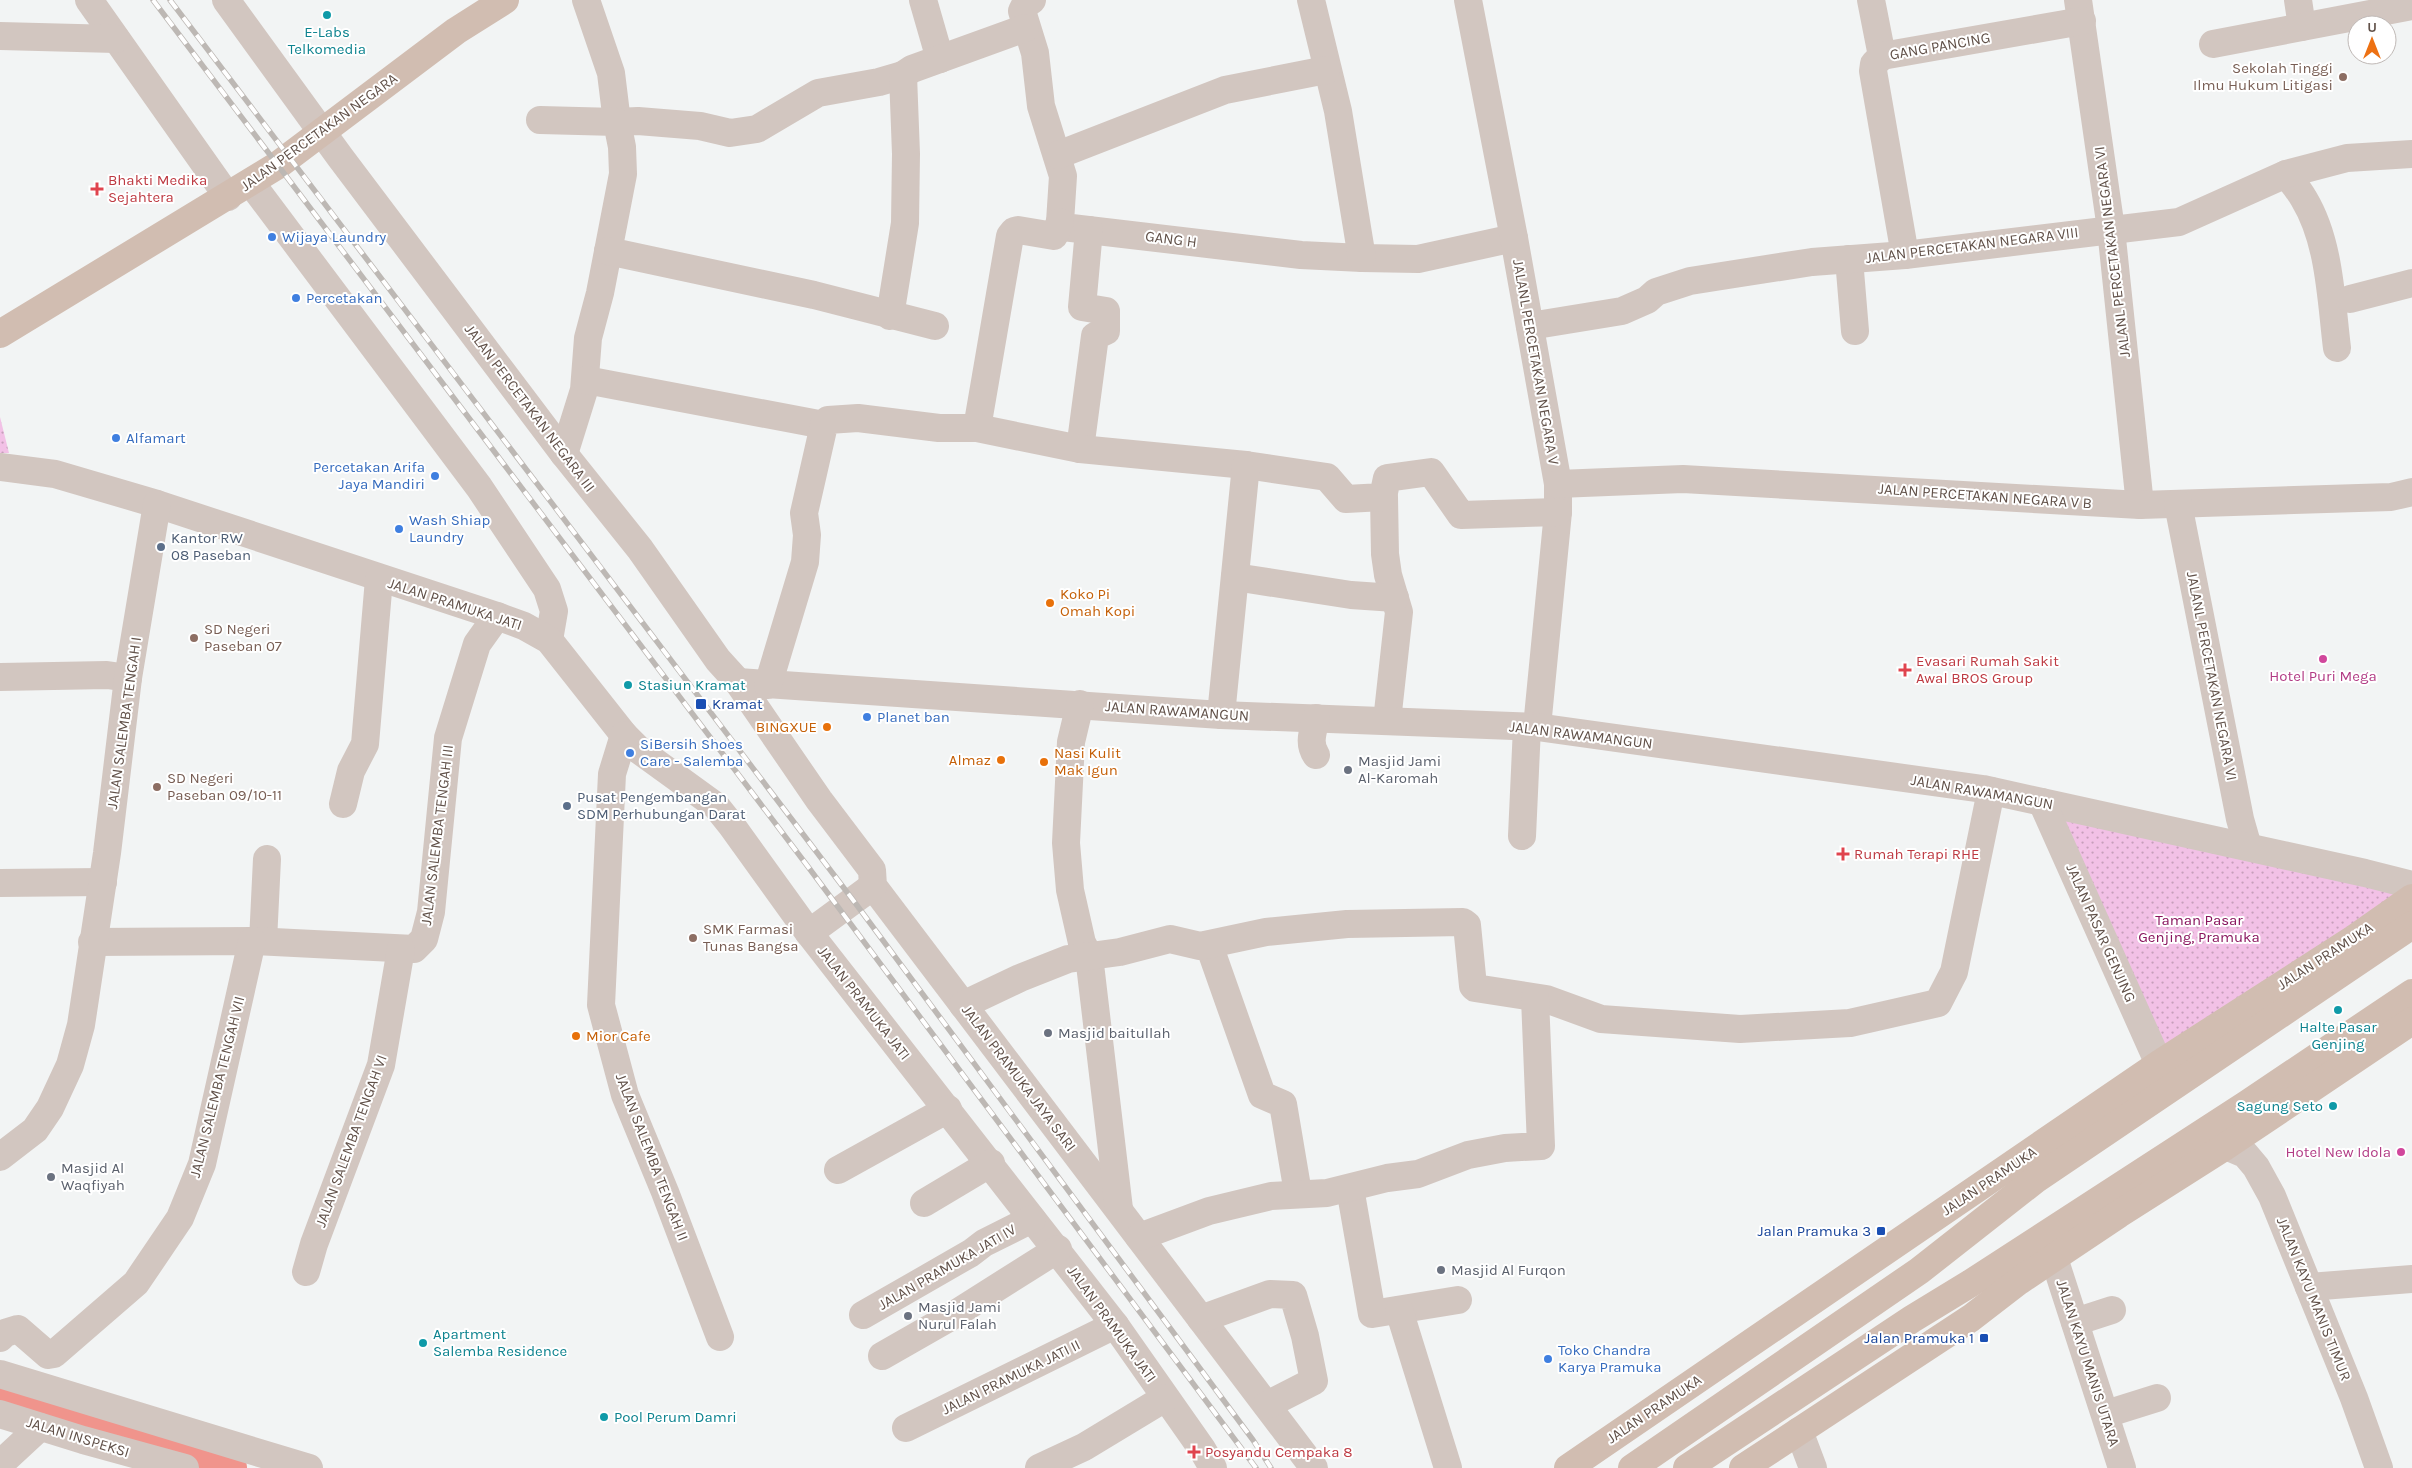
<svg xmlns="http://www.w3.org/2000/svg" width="2412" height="1468" viewBox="0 0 2412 1468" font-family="Karla,sans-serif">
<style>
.park{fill:url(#park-dots)}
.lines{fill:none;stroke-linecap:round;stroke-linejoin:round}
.river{stroke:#f0948c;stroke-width:40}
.minor{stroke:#d2c6c0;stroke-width:28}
.major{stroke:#d1bdb1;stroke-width:28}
.rail-casing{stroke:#bdb8b4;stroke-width:5.5}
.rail{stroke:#fff;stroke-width:4;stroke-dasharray:11;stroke-linecap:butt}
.culture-dot{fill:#0f9aa8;stroke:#fff;stroke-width:2}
.education-dot{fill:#8d6e63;stroke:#fff;stroke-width:2}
.health-dot{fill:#e0444e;stroke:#fff;stroke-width:2}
.shop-dot{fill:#3f7fe0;stroke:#fff;stroke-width:2}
.service-dot{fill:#5c6f8a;stroke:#fff;stroke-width:2}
.food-dot{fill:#e8710a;stroke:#fff;stroke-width:2}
.hotel-dot{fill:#d1479c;stroke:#fff;stroke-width:2}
.transit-dot{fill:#1a4fb4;stroke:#fff;stroke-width:2}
.worship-dot{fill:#6b7280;stroke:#fff;stroke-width:2}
.labels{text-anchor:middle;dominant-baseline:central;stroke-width:4;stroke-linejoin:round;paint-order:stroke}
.culture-label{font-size:15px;fill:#0d838f;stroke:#fff;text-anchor:start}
.street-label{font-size:15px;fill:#615149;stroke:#fff}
.education-label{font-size:15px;fill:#785e54;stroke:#fff;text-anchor:start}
.health-label{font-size:15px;fill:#be3a42;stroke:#fff;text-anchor:start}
.shop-label{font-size:15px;fill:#366cbe;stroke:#fff;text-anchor:start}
.service-label{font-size:15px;fill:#4e5e75;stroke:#fff;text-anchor:start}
.food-label{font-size:15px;fill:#c56008;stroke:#fff;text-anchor:start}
.hotel-label{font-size:15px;fill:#b23c85;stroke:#fff}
.transit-label{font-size:15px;fill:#164399;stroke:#fff;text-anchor:end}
.worship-label{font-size:15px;fill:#5b616d;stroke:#fff;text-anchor:start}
.park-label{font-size:15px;fill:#88145d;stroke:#fff}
</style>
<defs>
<pattern id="park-dots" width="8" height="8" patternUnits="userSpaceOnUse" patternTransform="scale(1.25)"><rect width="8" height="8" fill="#f2c1e6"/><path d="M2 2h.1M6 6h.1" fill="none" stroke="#c79fbc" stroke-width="1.8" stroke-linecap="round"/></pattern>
</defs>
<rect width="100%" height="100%" fill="#f2f4f4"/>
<!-- park -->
<g class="park">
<path d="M 0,417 L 9,453 L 0,453 Z"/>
<path d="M 2042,802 L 2412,886 L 2159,1064 Z"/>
</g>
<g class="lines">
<!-- river -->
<path class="river" d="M 0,1392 L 227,1468"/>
<!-- minor -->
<g class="minor">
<path d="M 89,0 L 228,197"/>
<path d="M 226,0 L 340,157 L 564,454 L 640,549 L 718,660 L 738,682 L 819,800 L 872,870 L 873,886 L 1314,1468"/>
<path d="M 586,0 L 611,73 L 617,122 L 638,121 L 700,126 L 730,133 L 757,129 L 818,93 L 879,82 L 903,75"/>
<path d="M 923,0 L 940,59"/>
<path d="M 1032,0 L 1025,5 L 1022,11 L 1035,53 L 1041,106 L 1063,176 L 1060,222 L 1063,227 L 1301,255 L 1362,258 L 1418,259 L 1514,238"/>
<path d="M 1311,0 L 1338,111 L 1362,258"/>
<path d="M 1468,0 L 1514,238 L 1558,484 L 1558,512 L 1537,727"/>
<path d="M 1871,0 L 1882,56"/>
<path d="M 2078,0 L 2111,229 L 2140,505"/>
<path d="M 2298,0 L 2302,27"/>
<path d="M 0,36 L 116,39"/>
<path d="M 2213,44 L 2412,6"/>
<path d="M 540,120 L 617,122 L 622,147 L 623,174 L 600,293 L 588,338 L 584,390 L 564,454"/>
<path d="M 1058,155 L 1225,90 L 1326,70"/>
<path d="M 2286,174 C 2292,182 2299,190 2304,199 C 2330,242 2331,300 2337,348"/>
<path d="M 251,183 L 479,487 L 547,589 L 554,611 L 549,640"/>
<path d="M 608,251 L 814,295 L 935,326"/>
<path d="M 1905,255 L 1873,71 L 1874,64 L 1882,56 L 2082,21"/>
<path d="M 1849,259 L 1855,331"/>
<path d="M 2350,299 L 2412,283"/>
<path d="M 890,316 L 905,223 L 906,154 L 903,75 L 912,69 L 1025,28"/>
<path d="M 1530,326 L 1622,311 L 1647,300 L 1656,292 L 1690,281 L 1728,275 L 1812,262 L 1905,255 L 2179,222 L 2286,174 L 2347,158 L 2412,154"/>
<path d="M 586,380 L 824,425"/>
<path d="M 977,428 L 1010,236 L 1014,231 L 1018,230 L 1054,236 L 1060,222"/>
<path d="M 1080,449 L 1095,336 L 1106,331 L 1106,311 L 1082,307 L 1089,230"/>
<path d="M 0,467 L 55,474 L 157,504 L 497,616 L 524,626 L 549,640 L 624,735 L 640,751 L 716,806 L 732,826 L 809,933 L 1115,1325 L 1202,1449 L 1213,1468"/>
<path d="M 1558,484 L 1683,479 L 2140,505 L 2391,497 L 2412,492"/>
<path d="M 1384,497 L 1385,554 L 1388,575 L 1399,612 L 1387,721"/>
<path d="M 2178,504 L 2240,819 L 2248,847"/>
<path d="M 1235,577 L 1351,595 L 1395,598"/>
<path d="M 0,677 L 107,675 L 128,678"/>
<path d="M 738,682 L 1221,715 L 1537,727 L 1983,789 L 2365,873 L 2412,885"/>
<path d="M 768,685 L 805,562 L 807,535 L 804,513 L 824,425 L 828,420 L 858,418 L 939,428 L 977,428 L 1080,449 L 1246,465 L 1320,476 L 1327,477 L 1346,499 L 1383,497 L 1387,478 L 1431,472 L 1461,515 L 1558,512"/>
<path d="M 1080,704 L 1071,742 L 1066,843 L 1070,890 L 1082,943 L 1089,956 L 1119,1209"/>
<path d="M 1221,715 L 1246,465"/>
<path d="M 624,735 L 612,774 L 601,1005 L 625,1095 L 665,1192 L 720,1337"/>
<path d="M 1316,755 C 1308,743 1313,732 1316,718"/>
<path d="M 2042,802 L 2159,1064"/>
<path d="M 343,804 L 351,771 L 365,744 L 379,579"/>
<path d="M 1522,836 L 1527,727"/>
<path d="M 0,883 L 103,882"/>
<path d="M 809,933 L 873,886"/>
<path d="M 263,941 L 267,859"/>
<path d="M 92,942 L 252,941 L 414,949 L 424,939 L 431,912 L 448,738 L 477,644 L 497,616"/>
<path d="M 1209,945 L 1262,1095 L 1283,1104 L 1298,1193"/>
<path d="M 963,1005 L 1020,978 L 1068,959 L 1120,952 L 1170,939 L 1200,946 L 1266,932 L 1347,924 L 1463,922 L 1467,925 L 1473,986 L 1475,988 L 1546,999 L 1601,1019 L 1740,1029 L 1850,1023 L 1938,1003 L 1954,972 L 1991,791"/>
<path d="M 2226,1146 L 2245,1154 L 2256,1167 L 2272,1196 L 2354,1398 L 2379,1468"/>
<path d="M 0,1157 L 35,1130 L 50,1108 L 70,1065 L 81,1025 L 107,853 L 128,678 L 157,504"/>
<path d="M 838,1170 L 948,1109"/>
<path d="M 1350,1188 L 1372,1314 L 1458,1300"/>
<path d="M 924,1203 L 991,1163"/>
<path d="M 1139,1237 L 1209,1211 L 1271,1196 L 1327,1193 L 1387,1178 L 1418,1174 L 1468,1155 L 1505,1148 L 1541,1146 L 1535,998"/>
<path d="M 2054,1258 L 2122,1468"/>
<path d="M 306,1272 L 314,1244 L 381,1065 L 401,949"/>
<path d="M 2309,1287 L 2412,1279"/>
<path d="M 1399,1310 L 1448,1468"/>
<path d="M 863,1315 L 971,1253 L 984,1243 L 1032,1219"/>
<path d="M 1201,1319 L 1270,1294 L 1293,1295 L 1305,1336 L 1314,1381 L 1267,1405"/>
<path d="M 2075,1322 L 2112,1310"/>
<path d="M 0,1338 L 5,1333 L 18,1329 L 48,1355 L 54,1354 L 136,1283 L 180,1218 L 202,1164 L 252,941"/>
<path d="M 882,1356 L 952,1316 L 1058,1249"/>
<path d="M 0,1374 L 309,1468"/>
<path d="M 0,1414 L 83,1440 L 185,1468"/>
<path d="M 2106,1414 L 2157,1398"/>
<path d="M 906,1428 L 1115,1325"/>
<path d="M 1799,1431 L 1813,1468"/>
<path d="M 0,1464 L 40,1427"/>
<path d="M 1039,1468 L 1084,1447 L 1165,1398"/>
</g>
<!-- major -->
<g class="major">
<path d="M 0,334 L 278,165 L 456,31 L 505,0"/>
<path d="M 1568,1468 L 2159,1064 L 2355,938 L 2412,898"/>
<path d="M 1632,1468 L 1919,1271 L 2035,1180 L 2412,925"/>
<path d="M 1687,1468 L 1912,1319 L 1971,1283 L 2247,1104 L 2412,993"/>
<path d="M 1743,1468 L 1971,1318 L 2019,1281 L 2119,1214 L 2226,1146 L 2412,1021"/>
</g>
<defs>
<g id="rail">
<path d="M 153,0 L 806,864 L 1256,1468"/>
<path d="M 170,0 L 853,900 L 1253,1440 L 1271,1468"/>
</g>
</defs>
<!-- rail casing -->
<use href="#rail" class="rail-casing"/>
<!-- rail -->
<use href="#rail" class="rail"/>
</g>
<!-- markers -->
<g class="culture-dot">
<circle cx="327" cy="15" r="5"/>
<circle cx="628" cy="685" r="5"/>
<circle cx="2338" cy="1010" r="5"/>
<circle cx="2333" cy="1106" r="5"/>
<circle cx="423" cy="1343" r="5"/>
<circle cx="604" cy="1417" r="5"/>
</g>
<g class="education-dot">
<circle cx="2343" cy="77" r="5"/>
<circle cx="194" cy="638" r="5"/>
<circle cx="157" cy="787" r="5"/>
<circle cx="693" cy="938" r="5"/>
</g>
<g class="health-dot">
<path d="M94.5 181.5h5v5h5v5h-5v5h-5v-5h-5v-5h5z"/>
<path d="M1902.5 662.5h5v5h5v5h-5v5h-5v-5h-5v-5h5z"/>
<path d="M1840.5 846.5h5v5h5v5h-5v5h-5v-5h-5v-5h5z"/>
<path d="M1191.5 1444.5h5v5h5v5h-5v5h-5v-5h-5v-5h5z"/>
</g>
<g class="shop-dot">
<circle cx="272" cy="237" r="5"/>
<circle cx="296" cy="298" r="5"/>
<circle cx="116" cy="438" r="5"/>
<circle cx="435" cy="476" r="5"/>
<circle cx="399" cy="529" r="5"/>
<circle cx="867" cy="717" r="5"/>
<circle cx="630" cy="753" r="5"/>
<circle cx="1548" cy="1359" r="5"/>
</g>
<g class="service-dot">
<circle cx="161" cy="547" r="5"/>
<circle cx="567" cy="806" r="5"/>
</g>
<g class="food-dot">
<circle cx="1050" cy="603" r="5"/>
<circle cx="827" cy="727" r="5"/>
<circle cx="1001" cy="760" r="5"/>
<circle cx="1044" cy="762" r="5"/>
<circle cx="576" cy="1036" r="5"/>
</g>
<g class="hotel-dot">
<circle cx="2323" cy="659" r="5"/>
<circle cx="2401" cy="1152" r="5"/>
</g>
<g class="transit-dot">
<rect x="695" y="698" width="12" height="12" rx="2.5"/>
<rect x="1876" y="1226" width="10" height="10" rx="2.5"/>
<rect x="1979" y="1333" width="10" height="10" rx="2.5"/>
</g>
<g class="worship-dot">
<circle cx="1348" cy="770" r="5"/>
<circle cx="1048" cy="1033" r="5"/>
<circle cx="51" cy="1177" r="5"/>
<circle cx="1441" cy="1270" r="5"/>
<circle cx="908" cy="1316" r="5"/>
</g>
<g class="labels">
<!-- culture labels -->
<g class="culture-label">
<text x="327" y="32" text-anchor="middle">E-Labs<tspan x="327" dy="17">Telkomedia</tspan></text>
<text x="638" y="685">Stasiun Kramat</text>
<text x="2338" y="1027" text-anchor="middle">Halte Pasar<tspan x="2338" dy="17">Genjing</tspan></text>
<text x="2323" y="1106" text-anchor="end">Sagung Seto</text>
<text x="433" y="1334">Apartment<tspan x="433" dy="17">Salemba Residence</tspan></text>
<text x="614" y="1417">Pool Perum Damri</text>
</g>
<!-- street labels -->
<g class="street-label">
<text transform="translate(1940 46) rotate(-10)">GANG PANCING</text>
<text transform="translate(319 132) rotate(-36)">JALAN PERCETAKAN NEGARA</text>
<text transform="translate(1171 239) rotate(7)">GANG H</text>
<text transform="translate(1972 245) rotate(-7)">JALAN PERCETAKAN NEGARA VIII</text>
<text transform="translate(2112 252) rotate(-97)">JALANL PERCETAKAN NEGARA VI</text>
<text transform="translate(1536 362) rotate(80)">JALANL PERCETAKAN NEGARA V</text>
<text transform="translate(530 408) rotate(53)">JALAN PERCETAKAN NEGARA III</text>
<text transform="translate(1985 496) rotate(4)">JALAN PERCETAKAN NEGARA V B</text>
<text transform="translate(455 604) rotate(18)">JALAN PRAMUKA JATI</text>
<text transform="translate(2212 676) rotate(79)">JALANL PERCETAKAN NEGARA VI</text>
<text transform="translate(1177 711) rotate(4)">JALAN RAWAMANGUN</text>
<text transform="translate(124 723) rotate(-82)">JALAN SALEMBA TENGAH I</text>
<text transform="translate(1581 735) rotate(7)">JALAN RAWAMANGUN</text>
<text transform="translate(1982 792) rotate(10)">JALAN RAWAMANGUN</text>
<text transform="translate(437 835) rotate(-83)">JALAN SALEMBA TENGAH III</text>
<text transform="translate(2101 933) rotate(66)">JALAN PASAR GENJING</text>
<text transform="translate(2325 956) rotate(-33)">JALAN PRAMUKA</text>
<text transform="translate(864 1003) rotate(52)">JALAN PRAMUKA JATI</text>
<text transform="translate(1019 1078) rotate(53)">JALAN PRAMUKA JAYA SARI</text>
<text transform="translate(217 1087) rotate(-76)">JALAN SALEMBA TENGAH VII</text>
<text transform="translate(351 1141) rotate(-70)">JALAN SALEMBA TENGAH VI</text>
<text transform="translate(652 1157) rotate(69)">JALAN SALEMBA TENGAH II</text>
<text transform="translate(1989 1181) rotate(-34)">JALAN PRAMUKA</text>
<text transform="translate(947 1267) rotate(-30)">JALAN PRAMUKA JATI IV</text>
<text transform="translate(2314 1299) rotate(68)">JALAN KAYU MANIS TIMUR</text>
<text transform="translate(1112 1324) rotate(54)">JALAN PRAMUKA JATI</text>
<text transform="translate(2088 1363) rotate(72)">JALAN KAYU MANIS UTARA</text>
<text transform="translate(1011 1377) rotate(-26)">JALAN PRAMUKA JATI II</text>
<text transform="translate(1654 1409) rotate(-34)">JALAN PRAMUKA</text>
<text transform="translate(78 1437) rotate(17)">JALAN INSPEKSI</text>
</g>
<!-- education labels -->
<g class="education-label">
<text x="2333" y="68" text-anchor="end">Sekolah Tinggi<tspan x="2333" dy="17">Ilmu Hukum Litigasi</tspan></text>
<text x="204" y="629">SD Negeri<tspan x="204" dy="17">Paseban 07</tspan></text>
<text x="167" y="778">SD Negeri<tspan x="167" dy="17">Paseban 09/10-11</tspan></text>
<text x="703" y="929">SMK Farmasi<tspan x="703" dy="17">Tunas Bangsa</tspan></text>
</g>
<!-- health labels -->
<g class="health-label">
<text x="108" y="180">Bhakti Medika<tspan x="108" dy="17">Sejahtera</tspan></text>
<text x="1916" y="661">Evasari Rumah Sakit<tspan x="1916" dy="17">Awal BROS Group</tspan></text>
<text x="1854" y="854">Rumah Terapi RHE</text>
<text x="1205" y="1452">Posyandu Cempaka 8</text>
</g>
<!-- shop labels -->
<g class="shop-label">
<text x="282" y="237">Wijaya Laundry</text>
<text x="306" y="298">Percetakan</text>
<text x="126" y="438">Alfamart</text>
<text x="425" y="467" text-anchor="end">Percetakan Arifa<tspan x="425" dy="17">Jaya Mandiri</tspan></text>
<text x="409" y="520">Wash Shiap<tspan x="409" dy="17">Laundry</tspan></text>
<text x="877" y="717">Planet ban</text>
<text x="640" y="744">SiBersih Shoes<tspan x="640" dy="17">Care - Salemba</tspan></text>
<text x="1558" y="1350">Toko Chandra<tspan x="1558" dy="17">Karya Pramuka</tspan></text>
</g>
<!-- service labels -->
<g class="service-label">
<text x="171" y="538">Kantor RW<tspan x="171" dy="17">08 Paseban</tspan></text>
<text x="577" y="797">Pusat Pengembangan<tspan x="577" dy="17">SDM Perhubungan Darat</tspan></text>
</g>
<!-- food labels -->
<g class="food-label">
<text x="1060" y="594">Koko Pi<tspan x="1060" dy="17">Omah Kopi</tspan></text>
<text x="817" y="727" text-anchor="end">BINGXUE</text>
<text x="1054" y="753">Nasi Kulit<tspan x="1054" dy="17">Mak Igun</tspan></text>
<text x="991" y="760" text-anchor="end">Almaz</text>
<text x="586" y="1036">Mior Cafe</text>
</g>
<!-- hotel labels -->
<g class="hotel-label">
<text x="2323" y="676">Hotel Puri Mega</text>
<text x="2391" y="1152" text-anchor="end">Hotel New Idola</text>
</g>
<!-- transit labels -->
<g class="transit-label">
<text x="712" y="704" text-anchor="start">Kramat</text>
<text x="1871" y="1231">Jalan Pramuka 3</text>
<text x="1974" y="1338">Jalan Pramuka 1</text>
</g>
<!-- worship labels -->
<g class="worship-label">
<text x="1358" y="761">Masjid Jami<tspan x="1358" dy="17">Al-Karomah</tspan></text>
<text x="1058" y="1033">Masjid baitullah</text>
<text x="61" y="1168">Masjid Al<tspan x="61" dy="17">Waqfiyah</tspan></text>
<text x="1451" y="1270">Masjid Al Furqon</text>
<text x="918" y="1307">Masjid Jami<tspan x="918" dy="17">Nurul Falah</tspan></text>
</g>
<!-- park labels -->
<g class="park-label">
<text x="2199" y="920">Taman Pasar<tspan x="2199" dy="17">Genjing, Pramuka</tspan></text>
</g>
</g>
<!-- north arrow -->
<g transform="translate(2372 40)"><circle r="24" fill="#ffffff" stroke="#c0b9b6"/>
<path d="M0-4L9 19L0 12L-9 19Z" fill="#ed7113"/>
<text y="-8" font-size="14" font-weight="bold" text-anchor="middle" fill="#615149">U</text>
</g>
</svg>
